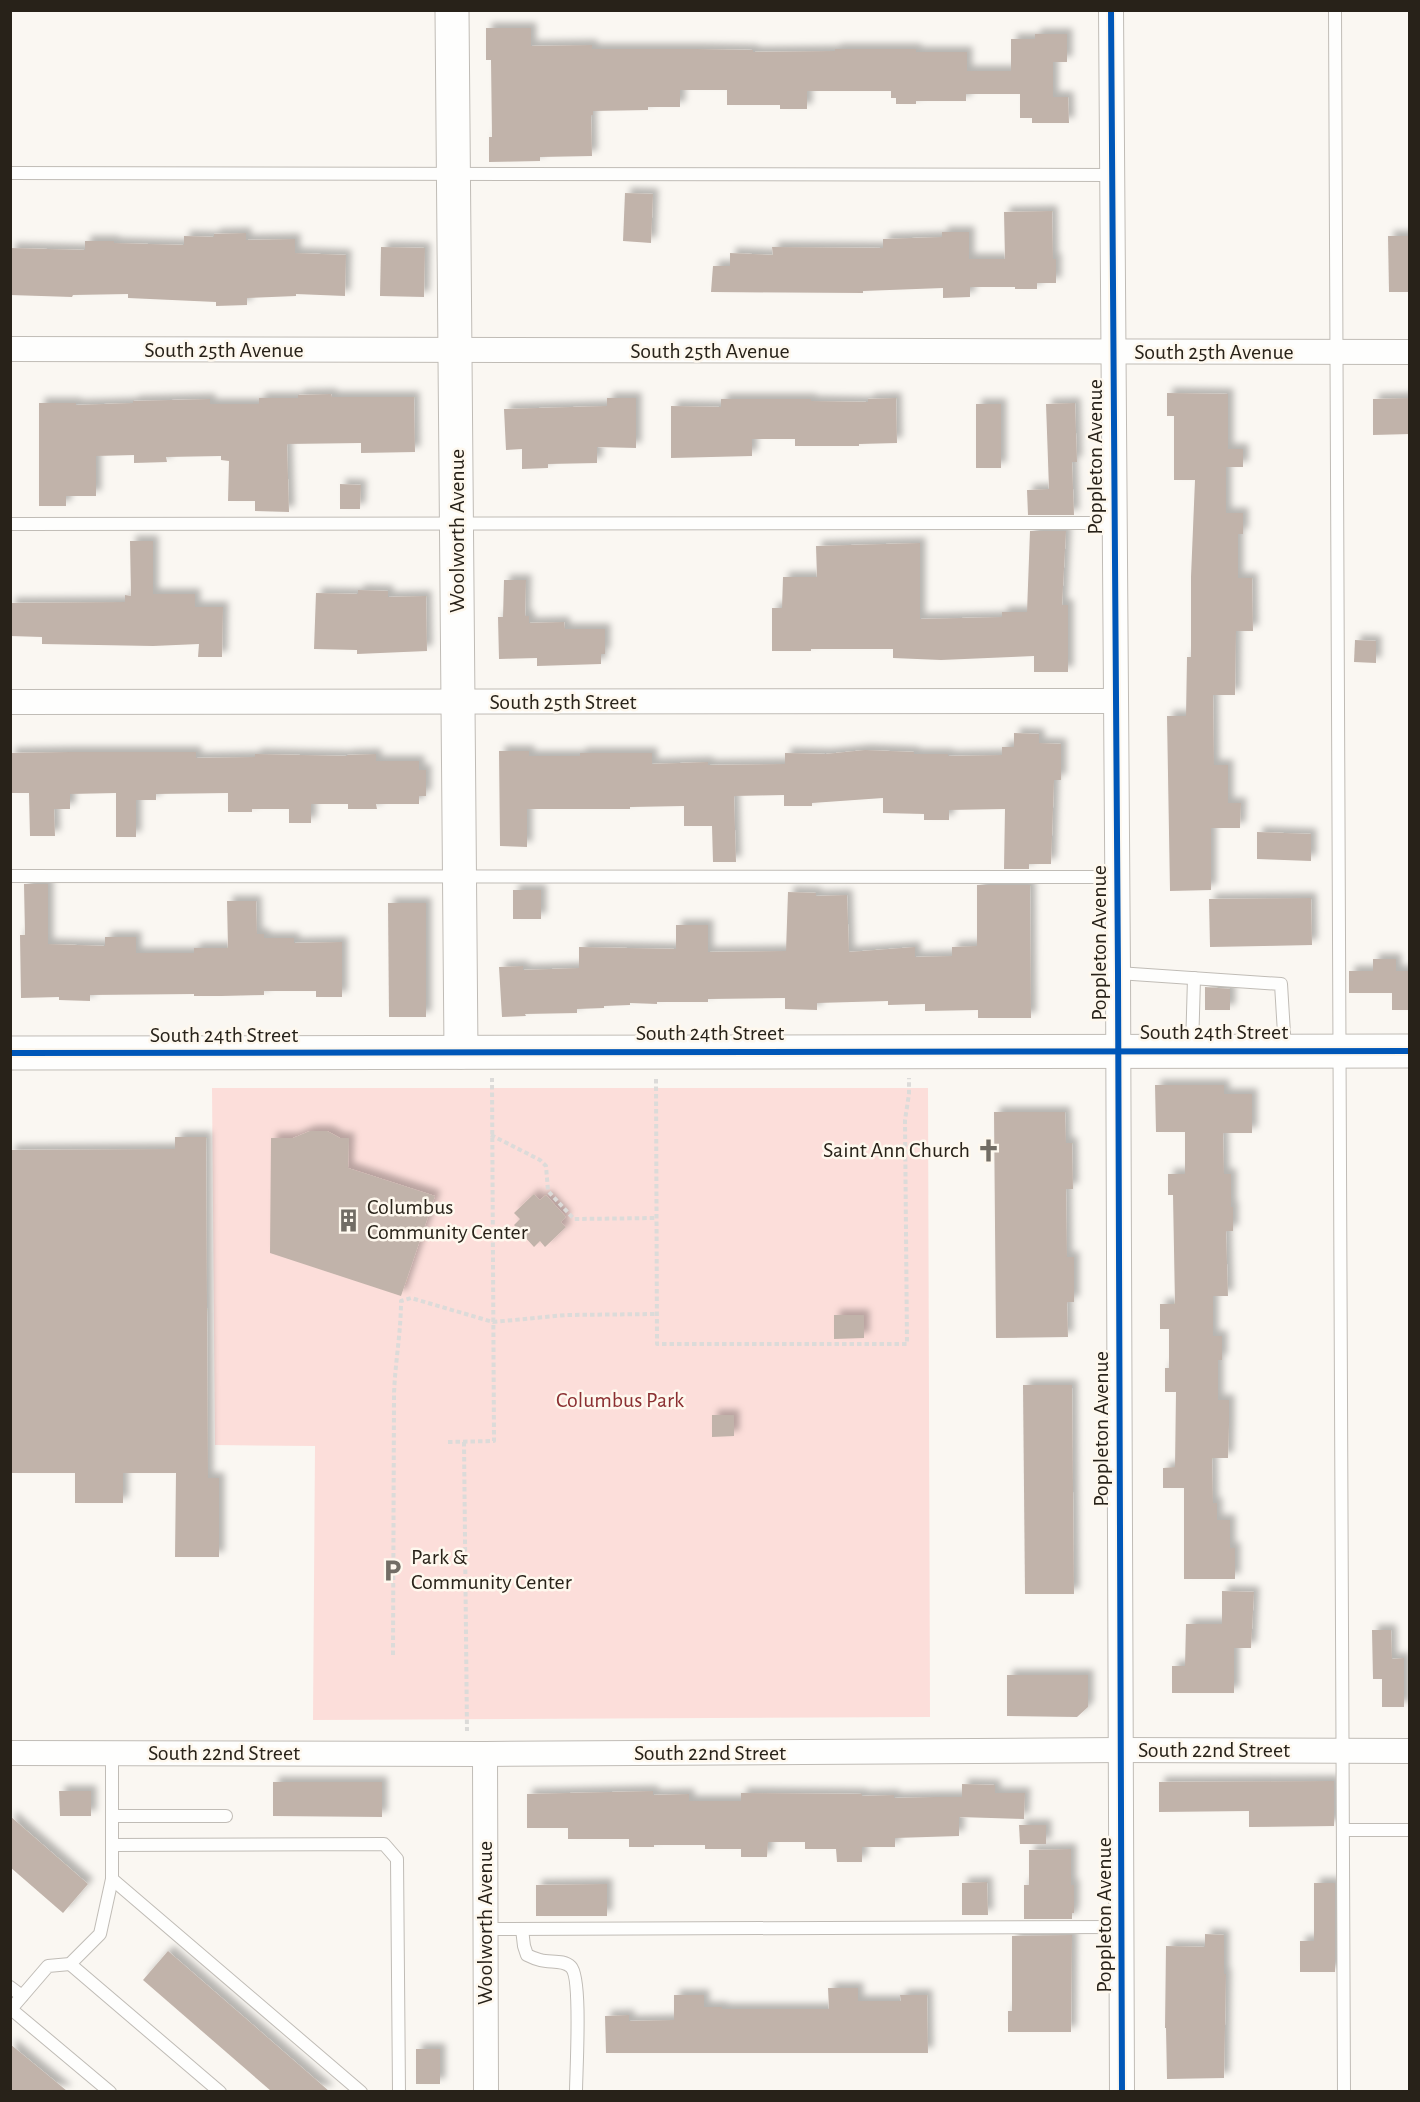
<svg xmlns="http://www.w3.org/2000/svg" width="1420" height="2102" viewBox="0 0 1420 2102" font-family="'Alegreya Sans',sans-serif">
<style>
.green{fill:#fcdeda}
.building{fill:#c1b3aa;filter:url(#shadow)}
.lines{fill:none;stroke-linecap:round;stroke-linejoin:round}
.lane-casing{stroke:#c0bcb6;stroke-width:14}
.street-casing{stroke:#c0bcb6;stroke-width:26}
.secondary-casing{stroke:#c0bcb6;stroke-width:35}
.path{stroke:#dcdbd9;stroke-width:4;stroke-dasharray:4.5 3;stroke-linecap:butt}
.lane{stroke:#fefefd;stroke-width:12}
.street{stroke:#fefefd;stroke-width:24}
.secondary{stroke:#fefefd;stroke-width:33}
.cycleway-casing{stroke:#fef8ee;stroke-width:10}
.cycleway{stroke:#0057b8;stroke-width:6}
.labels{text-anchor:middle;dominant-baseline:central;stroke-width:5;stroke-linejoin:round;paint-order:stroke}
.street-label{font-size:22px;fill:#282219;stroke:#fef8ee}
.poi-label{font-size:22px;fill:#282219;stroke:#fef8ee;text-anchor:start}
.park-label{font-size:22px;fill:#8b2f31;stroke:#fef8ee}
</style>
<defs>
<filter id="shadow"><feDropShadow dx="5.5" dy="-5.5" stdDeviation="3" flood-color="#0004"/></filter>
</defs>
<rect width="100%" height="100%" fill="#faf7f2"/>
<!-- green -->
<path class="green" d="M 212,1088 L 928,1088 L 930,1717 L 313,1720 L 315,1446 L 215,1445 Z"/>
<!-- building -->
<g class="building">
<path d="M 486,28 L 531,28 L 531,46 L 592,45 L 592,49 L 697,49 L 753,50 L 753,52 L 835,51 L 835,49 L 916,49 L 916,52 L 967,52 L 967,71 L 1011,71 L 1011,39 L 1035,39 L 1035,34 L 1067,34 L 1067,62 L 1053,62 L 1053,97 L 1068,97 L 1069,123 L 1032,123 L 1032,118 L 1020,118 L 1020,94 L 966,94 L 966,101 L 916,101 L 916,104 L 896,104 L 896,98 L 891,98 L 891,91 L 807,91 L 807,109 L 780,109 L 780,105 L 727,105 L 727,90 L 680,90 L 680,107 L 648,107 L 648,110 L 593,111 L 593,115 L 591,115 L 592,156 L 540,157 L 540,161 L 489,162 L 489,137 L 492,137 L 491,60 L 486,60 Z"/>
<path d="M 625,193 L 653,194 L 651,243 L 623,241 Z"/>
<path d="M 1052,211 L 1053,259 L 1056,259 L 1056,283 L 1037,283 L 1037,289 L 1015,289 L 1015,287 L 970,287 L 970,297 L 943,298 L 943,288 L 863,291 L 863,293 L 711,292 L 713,266 L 730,266 L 730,253 L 773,255 L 772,247 L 883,248 L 883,239 L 942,237 L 942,232 L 969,232 L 969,259 L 1005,259 L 1004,212 Z"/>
<path d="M 246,233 L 246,240 L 295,239 L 295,253 L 346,255 L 345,296 L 296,294 L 296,296 L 247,298 L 247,305 L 216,306 L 216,302 L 128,298 L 128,294 L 73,295 L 72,297 L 10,295 L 10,248 L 85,250 L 85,241 L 114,241 L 114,243 L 184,245 L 184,236 L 214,237 L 214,234 Z"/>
<path d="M 1388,236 L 1410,236 L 1410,292 L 1389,292 Z"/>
<path d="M 381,247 L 425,248 L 424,297 L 380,296 Z"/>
<path d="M 1167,393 L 1228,394 L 1228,449 L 1243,449 L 1243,467 L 1226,467 L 1226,513 L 1243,513 L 1243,534 L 1238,534 L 1238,578 L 1252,578 L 1253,631 L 1236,631 L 1235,695 L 1213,695 L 1214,765 L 1228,765 L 1228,803 L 1241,803 L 1240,828 L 1211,828 L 1211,890 L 1170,891 L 1167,716 L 1186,716 L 1187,657 L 1191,657 L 1191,577 L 1195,480 L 1174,480 L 1174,416 L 1167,416 Z"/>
<path d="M 331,394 L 332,397 L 414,397 L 415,452 L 361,453 L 361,443 L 287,444 L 289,512 L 255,511 L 255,501 L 228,501 L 229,461 L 221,460 L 221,456 L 166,457 L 167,462 L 134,463 L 134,455 L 96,456 L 96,496 L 66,496 L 66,506 L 39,506 L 39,403 L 76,403 L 76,405 L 133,403 L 133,401 L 210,399 L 210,404 L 259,404 L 259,398 L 298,398 L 298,395 Z"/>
<path d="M 607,398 L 636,398 L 636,448 L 597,447 L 597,463 L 548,464 L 548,468 L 522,469 L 522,449 L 506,450 L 504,409 L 607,406 Z"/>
<path d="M 896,398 L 897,443 L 859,444 L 859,446 L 795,446 L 795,439 L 752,439 L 752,456 L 671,458 L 671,406 L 721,407 L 721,399 L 811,399 L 811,401 L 868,402 L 868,399 Z"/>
<path d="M 1410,398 L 1410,434 L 1373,435 L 1373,399 Z"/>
<path d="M 1075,403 L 1077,462 L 1072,462 L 1074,515 L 1028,515 L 1027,490 L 1049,489 L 1046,404 Z"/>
<rect x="976" y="404" width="25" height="64"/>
<path d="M 340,484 L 361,485 L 360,509 L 340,509 Z"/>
<path d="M 1030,531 L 1066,531 L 1062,605 L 1068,605 L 1068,672 L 1034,672 L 1034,656 L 941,660 L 893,658 L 893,649 L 811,649 L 811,651 L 772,651 L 772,608 L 782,608 L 783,577 L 817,577 L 816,546 L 920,543 L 920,619 L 1002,617 L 1002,612 L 1027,612 Z"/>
<path d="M 130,541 L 153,541 L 153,594 L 195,594 L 195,607 L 223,607 L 222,657 L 198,657 L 199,644 L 153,646 L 42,644 L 42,637 L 10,636 L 10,603 L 125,602 L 125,595 L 131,596 Z"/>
<path d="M 504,580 L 526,580 L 525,616 L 529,616 L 529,623 L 564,622 L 565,629 L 605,629 L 605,654 L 601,654 L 601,664 L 537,666 L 537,658 L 499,659 L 498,617 L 503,617 Z"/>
<path d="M 358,590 L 388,591 L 388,597 L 426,596 L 427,651 L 357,654 L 357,650 L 314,649 L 316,593 L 358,594 Z"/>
<path d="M 1355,640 L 1376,641 L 1376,663 L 1354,662 Z"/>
<path d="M 1014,733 L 1039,734 L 1039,743 L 1061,744 L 1061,780 L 1054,780 L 1051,864 L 1029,864 L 1029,869 L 1004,869 L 1005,809 L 949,810 L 949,820 L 924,820 L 924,814 L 883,813 L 883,798 L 812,803 L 812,806 L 784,806 L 784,795 L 734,796 L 736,862 L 713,862 L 712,826 L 684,826 L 684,806 L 630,807 L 630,809 L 527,809 L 527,847 L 500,846 L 499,751 L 529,751 L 529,756 L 580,756 L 580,753 L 652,753 L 652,764 L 708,762 L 708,765 L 785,764 L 785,753 L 826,754 L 865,750 L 914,752 L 914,754 L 948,754 L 948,756 L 1002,755 L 1002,747 L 1014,747 Z"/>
<path d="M 69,752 L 196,752 L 196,758 L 255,757 L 255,754 L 347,756 L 347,755 L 376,754 L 376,761 L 419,761 L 419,770 L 426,770 L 426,796 L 419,796 L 419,804 L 376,804 L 377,809 L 348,809 L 348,804 L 311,804 L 311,823 L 289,823 L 289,809 L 252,809 L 252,812 L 228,812 L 228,793 L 156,794 L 156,800 L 136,800 L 136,837 L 116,837 L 116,793 L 70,794 L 70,809 L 54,809 L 55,836 L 30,836 L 29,793 L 10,793 L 10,753 Z"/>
<path d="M 1257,832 L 1311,834 L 1311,861 L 1257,859 Z"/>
<path d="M 24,884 L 48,884 L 48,944 L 105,946 L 105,937 L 136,937 L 136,953 L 194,953 L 194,948 L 228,948 L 227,901 L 256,901 L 257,934 L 264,934 L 264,938 L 294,938 L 294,943 L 342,942 L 342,997 L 316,997 L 316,991 L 264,991 L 264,995 L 221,996 L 194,996 L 194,994 L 90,995 L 90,1001 L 59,1000 L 59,997 L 21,998 L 20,935 L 25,935 Z"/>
<path d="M 977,885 L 1030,885 L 1031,1018 L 978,1018 L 978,1010 L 925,1011 L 925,1004 L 888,1005 L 888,1001 L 817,1003 L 817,1010 L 785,1009 L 785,998 L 708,999 L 708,1002 L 657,1002 L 657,1004 L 630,1003 L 630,1005 L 604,1006 L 604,1008 L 577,1009 L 577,1013 L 525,1014 L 526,1016 L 502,1017 L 499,967 L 523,966 L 523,970 L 579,968 L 579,947 L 676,949 L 676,925 L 708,925 L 708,952 L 786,951 L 788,892 L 816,893 L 816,896 L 847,895 L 849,952 L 915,947 L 915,957 L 952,956 L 952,947 L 977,946 Z"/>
<rect x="513" y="890" width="28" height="29"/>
<path d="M 1311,898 L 1312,945 L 1210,947 L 1209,899 Z"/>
<path d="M 388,903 L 426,903 L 426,1017 L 389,1017 Z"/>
<path d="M 1373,959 L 1396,959 L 1396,971 L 1410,971 L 1410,1010 L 1392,1010 L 1392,993 L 1349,993 L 1349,971 L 1373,971 Z"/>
<path d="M 1205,987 L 1230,989 L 1230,1010 L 1205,1010 Z"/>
<path d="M 1155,1085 L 1224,1085 L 1224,1094 L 1252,1094 L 1252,1133 L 1223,1133 L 1224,1174 L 1231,1174 L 1231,1207 L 1233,1207 L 1233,1231 L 1226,1231 L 1228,1296 L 1213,1296 L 1213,1336 L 1222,1336 L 1222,1360 L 1218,1360 L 1218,1400 L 1229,1400 L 1229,1424 L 1228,1458 L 1212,1458 L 1213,1503 L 1217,1503 L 1217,1520 L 1230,1520 L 1230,1548 L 1235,1548 L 1235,1579 L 1184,1579 L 1184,1488 L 1163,1488 L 1163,1468 L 1175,1467 L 1176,1392 L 1165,1392 L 1165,1368 L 1169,1368 L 1169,1329 L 1160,1329 L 1160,1304 L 1175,1304 L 1173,1195 L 1168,1195 L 1168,1174 L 1185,1174 L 1185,1132 L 1156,1132 Z"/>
<path d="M 994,1112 L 1065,1112 L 1066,1143 L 1072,1143 L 1073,1189 L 1066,1189 L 1067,1257 L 1074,1257 L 1074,1302 L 1067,1302 L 1068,1337 L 996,1338 Z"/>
<path d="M 310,1131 L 327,1131 L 340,1138 L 349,1138 L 348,1168 L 435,1196 L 401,1296 L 270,1253 L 271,1138 L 293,1138 Z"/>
<path d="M 175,1137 L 206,1137 L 208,1478 L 219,1478 L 219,1557 L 175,1557 L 176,1473 L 123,1473 L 123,1503 L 75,1503 L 75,1473 L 10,1473 L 10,1150 L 175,1149 Z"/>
<path d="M 534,1194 L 540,1200 L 546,1195 L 566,1217 L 561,1222 L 566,1227 L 545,1247 L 540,1241 L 534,1247 L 514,1225 L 520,1219 L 514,1213 Z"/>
<path d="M 834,1315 L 864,1315 L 864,1338 L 834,1339 Z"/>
<path d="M 1023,1385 L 1072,1385 L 1074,1594 L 1025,1594 Z"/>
<path d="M 712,1415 L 734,1415 L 734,1436 L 712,1437 Z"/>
<path d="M 1222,1591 L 1254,1592 L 1251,1648 L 1234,1648 L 1234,1693 L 1172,1693 L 1172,1666 L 1185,1666 L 1186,1624 L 1222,1624 Z"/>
<path d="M 1372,1630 L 1391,1630 L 1392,1659 L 1404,1658 L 1404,1707 L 1382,1707 L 1382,1679 L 1373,1679 Z"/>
<path d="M 1007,1675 L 1088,1675 L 1088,1707 L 1077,1717 L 1007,1716 Z"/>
<path d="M 1334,1781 L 1334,1826 L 1249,1827 L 1249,1811 L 1159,1812 L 1159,1782 Z"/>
<path d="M 273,1782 L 382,1782 L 382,1817 L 273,1816 Z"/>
<path d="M 962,1784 L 995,1785 L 995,1793 L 1025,1793 L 1024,1819 L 959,1817 L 959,1836 L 895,1838 L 895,1847 L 862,1847 L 862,1862 L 837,1862 L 836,1849 L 805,1849 L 805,1842 L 768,1842 L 767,1857 L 741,1857 L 741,1849 L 705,1849 L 705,1845 L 654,1845 L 654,1847 L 629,1847 L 629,1839 L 568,1839 L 568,1828 L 527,1828 L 527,1794 L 653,1791 L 653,1795 L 689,1794 L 689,1801 L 741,1801 L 741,1793 L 862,1794 L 862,1796 L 894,1795 L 894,1798 L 934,1797 L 962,1797 Z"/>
<path d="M 59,1791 L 91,1791 L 91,1816 L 60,1816 Z"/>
<path d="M 10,1816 L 88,1884 L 63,1913 L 10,1867 Z"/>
<path d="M 1019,1825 L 1046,1825 L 1046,1844 L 1020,1844 Z"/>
<path d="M 1071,1849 L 1071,1885 L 1074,1885 L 1074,1913 L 1072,1913 L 1072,1919 L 1024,1919 L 1024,1885 L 1029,1885 L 1029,1850 Z"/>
<path d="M 987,1882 L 988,1915 L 962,1915 L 962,1883 Z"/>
<path d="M 1314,1883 L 1335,1883 L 1335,1972 L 1300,1972 L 1300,1941 L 1314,1941 Z"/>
<path d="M 607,1884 L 607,1916 L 536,1916 L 536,1885 Z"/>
<path d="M 1205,1934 L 1224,1935 L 1224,1974 L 1226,1974 L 1224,2078 L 1167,2079 L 1166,2028 L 1165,2028 L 1166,1946 L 1205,1947 Z"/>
<path d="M 1072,1935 L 1071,2032 L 1008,2032 L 1008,2011 L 1012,2011 L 1012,1936 Z"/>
<path d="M 168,1951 L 329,2091 L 271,2091 L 143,1980 Z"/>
<path d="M 828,1988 L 858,1988 L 858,2001 L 901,2001 L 900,1995 L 927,1995 L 928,2053 L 606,2053 L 605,2016 L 629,2015 L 629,2021 L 674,2020 L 674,1995 L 704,1995 L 704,2007 L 722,2007 L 722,2009 L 829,2009 Z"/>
<path d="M 10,2044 L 67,2091 L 10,2091 Z"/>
<rect x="416" y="2049" width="24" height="35"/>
</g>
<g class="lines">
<defs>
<g id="lane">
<path d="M 1335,10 L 1344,2092"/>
<path d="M 10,173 L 1112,175"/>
<path d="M 10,524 L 1114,523"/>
<path d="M 10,876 L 1116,877"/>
<path d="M 1118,973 L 1281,984 L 1285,1050"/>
<path d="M 1192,1049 L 1194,978"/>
<path d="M 112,1816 L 226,1816"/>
<path d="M 1343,1830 L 1410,1830"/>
<path d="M 112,1845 L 384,1844 L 397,1859 L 399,2092"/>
<path d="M 112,1879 L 361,2092"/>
<path d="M 485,1929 L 1122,1927"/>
<path d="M 522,1929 L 524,1946 L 527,1955 C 531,1957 536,1959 540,1960 C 550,1963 563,1959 571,1967 C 582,1978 576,2072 576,2092"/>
<path d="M 70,1964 L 220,2092"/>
<path d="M 10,1987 L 22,1996"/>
<path d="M 110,2092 L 11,2009 L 48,1966 L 70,1964 L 100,1934 L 112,1879 L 112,1753"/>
</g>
<g id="street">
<path d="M 1111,10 L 1118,973 L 1122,2092"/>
<path d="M 10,349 L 1410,352"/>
<path d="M 10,702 L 1115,701"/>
<path d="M 10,1753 L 485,1754 L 1121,1750 L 1410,1751"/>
<path d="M 485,1754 L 486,2092"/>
</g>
<g id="secondary">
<path d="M 452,10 L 461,1052"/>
<path d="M 10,1053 L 1410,1051"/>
</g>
</defs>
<!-- lane casing -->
<use href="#lane" class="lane-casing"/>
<!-- street casing -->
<use href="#street" class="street-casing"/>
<!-- secondary casing -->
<use href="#secondary" class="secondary-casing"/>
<!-- path -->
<g class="path">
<path d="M 656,1079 L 657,1344 L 907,1344 L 905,1120 L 909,1094 L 909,1078"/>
<path d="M 491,1135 L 540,1160 L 546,1166 L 548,1191 L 574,1219 L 657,1218"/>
<path d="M 448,1442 L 494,1441 L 492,1078"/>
<path d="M 464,1442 L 467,1731"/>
<path d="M 393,1655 L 394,1394 C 395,1363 401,1333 401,1301 L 411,1298 L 493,1322 L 566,1315 L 657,1314"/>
</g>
<!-- lane -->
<use href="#lane" class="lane"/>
<!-- street -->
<use href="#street" class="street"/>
<!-- secondary -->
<use href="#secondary" class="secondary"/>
<defs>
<g id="cycleway">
<path d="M 1111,10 L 1118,973 L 1122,2092"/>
<path d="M 10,1053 L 1410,1051"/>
</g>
</defs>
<!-- cycleway casing -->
<use href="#cycleway" class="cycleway-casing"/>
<!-- cycleway -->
<use href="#cycleway" class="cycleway"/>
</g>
<!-- icons -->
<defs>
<symbol id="church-bare" viewBox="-9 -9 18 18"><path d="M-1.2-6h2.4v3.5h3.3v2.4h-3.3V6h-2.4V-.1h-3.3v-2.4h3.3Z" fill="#726d65" stroke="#fef8ee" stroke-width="2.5" paint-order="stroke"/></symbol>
<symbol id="building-bare" viewBox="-9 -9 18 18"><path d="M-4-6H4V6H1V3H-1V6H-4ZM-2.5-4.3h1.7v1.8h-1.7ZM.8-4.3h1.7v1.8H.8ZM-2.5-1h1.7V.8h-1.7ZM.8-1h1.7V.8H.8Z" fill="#726d65" stroke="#fef8ee" stroke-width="2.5" paint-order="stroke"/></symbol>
<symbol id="parking-bare" viewBox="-9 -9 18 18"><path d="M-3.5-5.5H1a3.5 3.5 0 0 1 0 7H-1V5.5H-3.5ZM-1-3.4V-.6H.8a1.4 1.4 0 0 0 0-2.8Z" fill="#726d65" stroke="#fef8ee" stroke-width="2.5" paint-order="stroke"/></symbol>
</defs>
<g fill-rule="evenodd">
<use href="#church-bare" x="972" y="1134" width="33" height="33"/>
<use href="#building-bare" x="332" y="1204" width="33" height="33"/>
<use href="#parking-bare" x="376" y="1554" width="33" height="33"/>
</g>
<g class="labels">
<!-- street labels -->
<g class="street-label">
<text x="224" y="350">South 25th Avenue</text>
<text x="710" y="351">South 25th Avenue</text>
<text x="1214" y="352">South 25th Avenue</text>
<text transform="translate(1095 457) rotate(-90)">Poppleton Avenue</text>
<text transform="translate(457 531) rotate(-90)">Woolworth Avenue</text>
<text x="563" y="702">South 25th Street</text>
<text transform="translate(1099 943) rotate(-90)">Poppleton Avenue</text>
<text x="1214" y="1032">South 24th Street</text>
<text x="710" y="1033">South 24th Street</text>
<text x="224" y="1035">South 24th Street</text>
<text transform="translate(1101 1429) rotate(-90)">Poppleton Avenue</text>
<text x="1214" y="1750">South 22nd Street</text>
<text x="224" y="1753">South 22nd Street</text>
<text x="710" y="1753">South 22nd Street</text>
<text transform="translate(1104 1915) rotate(-90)">Poppleton Avenue</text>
<text transform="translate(485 1923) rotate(-90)">Woolworth Avenue</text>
</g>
<!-- poi labels -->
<g class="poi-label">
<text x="970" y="1150" text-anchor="end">Saint Ann Church</text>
<text x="367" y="1207">Columbus<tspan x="367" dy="25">Community Center</tspan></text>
<text x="411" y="1557">Park &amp;<tspan x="411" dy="25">Community Center</tspan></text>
</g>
<!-- park labels -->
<g class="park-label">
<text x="620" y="1400">Columbus Park</text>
</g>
</g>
<!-- border -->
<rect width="1420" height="2102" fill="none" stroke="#282219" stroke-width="24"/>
</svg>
